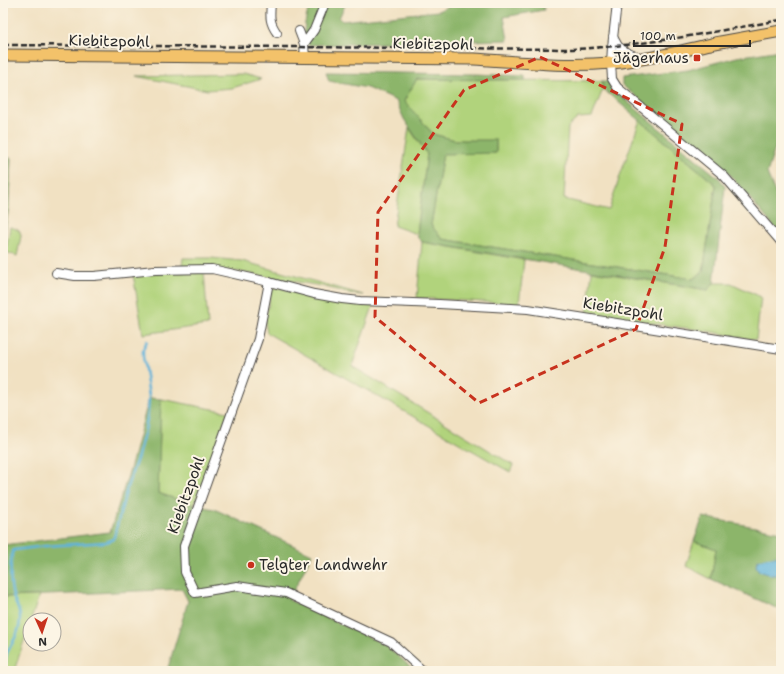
<svg xmlns="http://www.w3.org/2000/svg" width="784" height="674" viewBox="0 0 784 674" font-family="'Shantell Sans',sans-serif">
<style>
.green{fill:#b1d37b;stroke:#6e7f53}
.forest{fill:#8cb56b;stroke:#5c704b}
.water{fill:#5eb3da;stroke:#446f82}
.lines{fill:none;stroke-linecap:round;stroke-linejoin:round}
.stream{stroke:#5eb3da;stroke-width:2.5}
.minor-casing{stroke:#494642;stroke-width:10}
.major-casing{stroke:#494642;stroke-width:13}
.minor{stroke:#fff;stroke-width:8}
.major{stroke:#f3c26a;stroke-width:11}
.rail{stroke:#2b2b2b;stroke-width:2.5;stroke-dasharray:6 3;stroke-linecap:butt}
.marked{fill:none;stroke:#c8321e;stroke-width:3;stroke-dasharray:8 5;stroke-linejoin:round}
.poi-dot{fill:#c8321e;stroke:#fcf5e5;stroke-width:1.5}
.labels{text-anchor:middle;dominant-baseline:central;stroke-width:4;stroke-linejoin:round;paint-order:stroke}
.street-label{font-size:15px;fill:#2b2b2b;stroke:#fcf5e5}
.poi-label{font-size:15px;fill:#2b2b2b;stroke:#fcf5e5;text-anchor:end}
</style>
<rect width="100%" height="100%" fill="#fcf5e5"/>
<filter id="ink" filterUnits="userSpaceOnUse"><feTurbulence type="fractalNoise" baseFrequency=".025" numOctaves="2"/><feDisplacementMap in="SourceGraphic" scale="8" xChannelSelector="R" yChannelSelector="G"/><feConvolveMatrix kernelMatrix="1 2 1 2 8 2 1 2 1" color-interpolation-filters="sRGB"/></filter>
<filter id="wash" filterUnits="userSpaceOnUse"><feTurbulence type="fractalNoise" baseFrequency=".012" numOctaves="4" result="noise"/><feDisplacementMap in="SourceGraphic" scale="16" xChannelSelector="R" yChannelSelector="G"/><feGaussianBlur stdDeviation="0.9" result="paint"/><feColorMatrix in="noise" values="0 0 0 0 0 0 0 0 0 0 0 0 0 0 0 0 0 1.4 0 .05"/><feComposite in="paint" operator="in"/></filter>
<g filter="url(#wash)">
<rect width="100%" height="100%" fill="#f1e1c2"/>
<!-- green -->
<g class="green">
<path d="M 243,74 L 261,79 L 232,88 L 207,90 L 136,76 Z"/>
<path d="M 416,79 L 602,81 L 603,89 L 592,117 L 578,118 L 568,127 L 564,199 L 609,210 L 621,173 L 640,120 L 716,185 L 703,272 L 693,279 L 442,239 L 431,225 L 443,153 L 496,153 L 496,141 L 455,140 L 433,134 L 404,101 Z"/>
<path d="M 409,128 L 427,154 L 417,234 L 394,226 Z"/>
<path d="M 10,227 C 16,229 20,229 21,236 L 17,256 L 6,252 Z"/>
<path d="M 422,242 L 524,260 L 519,304 L 417,298 Z"/>
<path d="M 183,258 L 211,258 L 242,261 L 363,295 L 353,294 L 322,286 L 240,272 L 182,266 Z"/>
<path d="M 204,271 L 208,325 L 143,334 L 133,274 Z"/>
<path d="M 592,271 L 708,290 L 714,283 L 731,283 L 761,297 L 756,340 L 707,331 L 587,314 Z"/>
<path d="M 277,287 C 309,296 340,304 373,306 L 352,366 L 513,465 L 510,472 L 267,333 L 265,322 L 271,291 Z"/>
<path d="M 161,399 L 228,412 L 194,505 L 158,493 Z"/>
<path d="M 694,541 L 716,549 L 711,579 L 686,566 Z"/>
<path d="M 39,596 L 14,671 L 3,671 L 3,597 Z"/>
</g>
<!-- forest -->
<g class="forest">
<path d="M 310,3 L 346,3 L 339,18 L 342,21 L 438,11 L 456,3 L 543,3 L 544,10 L 504,17 L 508,40 L 308,45 C 300,32 307,16 310,3 Z"/>
<path d="M 781,50 L 781,130 L 767,173 L 781,207 L 781,235 L 728,173 L 622,85 L 622,78 L 688,70 L 737,57 Z"/>
<path d="M 326,72 L 475,74 L 525,76 L 525,80 L 417,79 L 404,101 L 433,134 L 455,140 L 496,140 L 496,153 L 443,154 L 431,225 L 442,239 L 693,279 L 703,272 L 716,185 L 603,89 L 602,81 L 608,81 L 611,88 L 720,179 L 725,187 L 714,283 L 708,290 L 422,242 L 418,238 L 417,234 L 427,154 L 404,119 L 396,101 L 367,88 L 329,81 Z"/>
<path d="M 3,158 L 11,158 L 9,206 L 4,241 L 3,240 Z"/>
<path d="M 149,398 L 161,399 L 158,493 L 194,505 L 214,509 L 312,554 L 289,600 L 386,645 L 415,671 L 167,671 L 188,601 L 182,589 L 4,597 L 3,545 L 110,532 L 131,466 Z"/>
<path d="M 703,517 L 781,532 L 781,610 L 711,579 L 716,549 L 694,541 Z"/>
</g>
<!-- water -->
<path class="water" d="M 781,556 L 781,575 L 771,575 L 759,571 L 756,566 L 757,561 L 765,558 Z"/>
<g class="lines">
<!-- stream -->
<path class="stream" d="M 4,671 C 5,665 5,659 7,653 C 13,641 20,632 20,619 C 21,612 16,605 14,599 C 9,584 10,568 12,553 L 14,550 L 46,546 L 106,542 L 112,540 L 114,537 L 128,484 L 138,456 L 141,444 L 145,431 L 148,412 L 149,396 L 143,356 L 143,349 L 147,341"/>
</g>
</g>
<g filter="url(#ink)">
<g class="lines">
<defs>
<g id="minor">
<path d="M 271,3 C 270,16 269,22 277,33"/>
<path d="M 617,3 L 612,47 L 611,63 L 612,79 L 617,87 L 724,176 L 781,242"/>
<path d="M 299,31 L 304,44 L 305,58"/>
<path d="M 613,37 L 618,46 L 626,52 L 642,59"/>
<path d="M 304,44 L 314,30 L 325,3"/>
<path d="M 56,273 L 75,276 L 94,276 L 155,270 L 212,269 L 269,282 L 314,294 L 342,299 L 360,301 L 439,304 L 528,309 L 781,349"/>
<path d="M 269,282 L 258,339 L 184,546 L 185,572 L 195,593 L 237,586 L 286,593 L 391,642 L 423,671"/>
</g>
<path id="major" d="M 3,55 L 474,59 C 520,62 565,67 611,63 C 646,60 681,51 715,43 C 737,39 759,35 781,31"/>
</defs>
<!-- minor casing -->
<use href="#minor" class="minor-casing"/>
<!-- major casing -->
<use href="#major" class="major-casing"/>
<!-- minor -->
<use href="#minor" class="minor"/>
<!-- major -->
<use href="#major" class="major"/>
<!-- rail -->
<path class="rail" d="M 3,45 L 573,49 C 643,46 712,32 781,20"/>
</g>
</g>
<!-- marked area -->
<path class="marked" d="M 540,57 L 682,124 L 665,247 L 636,329 L 479,403 L 375,317 L 378,212 L 464,90 Z"/>
<!-- markers -->
<g class="poi-dot">
<rect x="693" y="54" width="8" height="8" rx="2"/>
<circle cx="251" cy="565" r="4"/>
</g>
<g class="labels">
<!-- street labels -->
<g class="street-label">
<text transform="translate(109 41) rotate(1)">Kiebitzpohl</text>
<text transform="translate(433 44) rotate(1)">Kiebitzpohl</text>
<text transform="translate(623 309) rotate(9)">Kiebitzpohl</text>
<text transform="translate(186 495) rotate(-70)">Kiebitzpohl</text>
</g>
<!-- poi labels -->
<g class="poi-label">
<text x="689" y="58">Jägerhaus</text>
<text x="259" y="565" text-anchor="start">Telgter Landwehr</text>
</g>
</g>
<!-- margin -->
<rect width="784" height="674" fill="none" stroke="#fcf5e5" stroke-width="16"/>
<!-- north arrow -->
<g transform="translate(42 632) rotate(177)"><circle r="19" fill="#fcf5e5" stroke="#a8a49b"/>
<path d="M0-3L7 15L0 10L-7 15Z" fill="#c8321e"/>
<text y="-6" font-size="11" font-weight="bold" text-anchor="middle" fill="#2b2b2b">N</text>
</g>
<!-- scale -->
<path d="M634 40v6h116v-6" fill="none" stroke="#2b2b2b" stroke-width="2"/>
<text x="640" y="40" font-size="12" fill="#2b2b2b" stroke="#fcf5e5" stroke-width="3" paint-order="stroke">100 m</text>
</svg>
